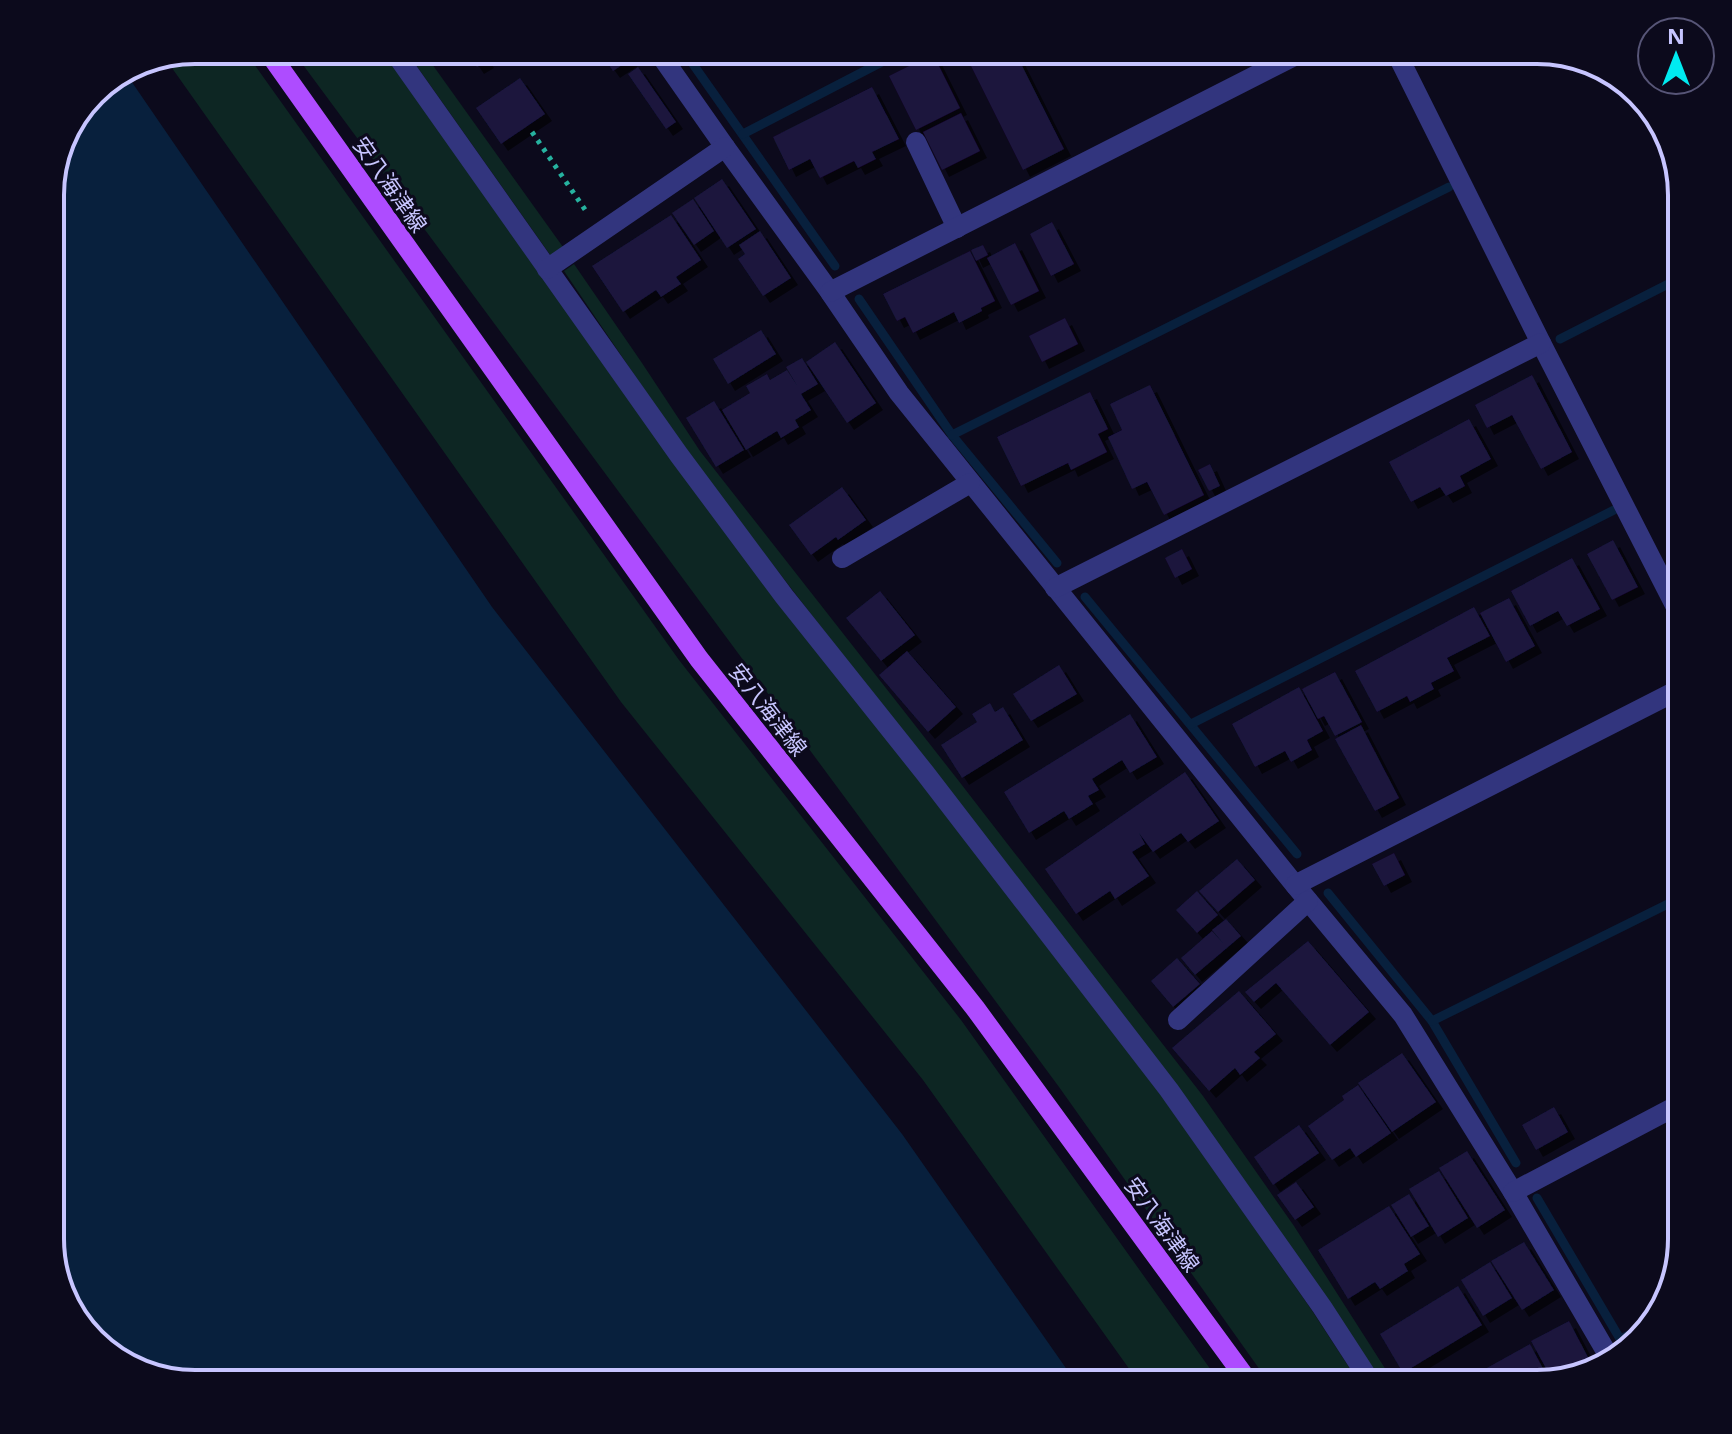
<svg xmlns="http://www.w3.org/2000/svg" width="1732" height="1434" viewBox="0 0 1732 1434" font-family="'Noto Sans','Noto Sans JP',sans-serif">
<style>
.green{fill:#0d2623}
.water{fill:#08203d}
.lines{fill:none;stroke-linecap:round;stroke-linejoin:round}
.stream{stroke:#08203d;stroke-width:9}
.building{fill:#1a153e;filter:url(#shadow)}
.path{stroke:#26b29f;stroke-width:5;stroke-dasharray:4 6;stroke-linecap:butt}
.minor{stroke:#32357e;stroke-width:20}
.major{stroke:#ae4cff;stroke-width:20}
.labels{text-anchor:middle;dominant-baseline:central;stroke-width:6;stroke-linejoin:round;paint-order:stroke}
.street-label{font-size:22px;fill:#c7c5ff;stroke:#0c0a1c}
.rim{fill:none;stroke:#c7c5ff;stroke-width:4}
</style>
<defs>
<filter id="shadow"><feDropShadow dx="7" dy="7" stdDeviation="0" flood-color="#0009"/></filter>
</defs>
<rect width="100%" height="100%" fill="#0c0a1c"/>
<!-- green -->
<g class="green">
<path d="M 195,50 L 244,50 L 679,660 L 961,1020 L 1221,1384 L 1140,1384 L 923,1080 L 621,702 L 167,61 Z"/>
<path d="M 292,50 L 382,50 L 668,455 L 1159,1092 L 1311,1309 L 1360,1384 L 1270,1384 L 1059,1087 Z"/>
<path d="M 414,50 L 422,50 L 563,247 L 551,256 L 411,58 Z"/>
<path d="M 574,264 L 642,363 L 700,451 L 958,780 L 1203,1096 L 1294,1226 L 1395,1384 L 1378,1384 L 1178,1090 L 690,457 L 564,271 Z"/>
</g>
<!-- water -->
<path class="water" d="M 127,75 L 492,607 L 902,1134 L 1077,1384 L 194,1384 L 99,1348 L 65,1303 L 50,1248 L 50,185 L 65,131 L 99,86 Z"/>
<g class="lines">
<!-- stream -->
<g class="stream">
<path d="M 683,50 L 835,266"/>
<path d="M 743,134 L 905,50"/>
<path d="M 859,299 L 952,435 L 1057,563"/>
<path d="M 1560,339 L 1682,277"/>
<path d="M 952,435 L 1449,187"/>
<path d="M 1085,597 L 1297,854"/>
<path d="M 1191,724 L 1614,510"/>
<path d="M 1328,893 L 1432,1021 L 1516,1163"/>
<path d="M 1432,1021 L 1682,897"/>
<path d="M 1537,1198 L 1626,1349"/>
<path d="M 1621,1339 L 1650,1324"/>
</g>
</g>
<!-- building -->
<g class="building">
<path d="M 476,50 L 480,50 L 487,61 L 477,67 L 469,55 Z"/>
<path d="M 598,50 L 633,50 L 637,55 L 613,71 Z"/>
<path d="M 963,50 L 1014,50 L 1064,149 L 1023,170 Z"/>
<path d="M 933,54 L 960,108 L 916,130 L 889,76 Z"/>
<path d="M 638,67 L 676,122 L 666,129 L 628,74 Z"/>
<path d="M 520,78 L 545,114 L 501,144 L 476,108 Z"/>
<path d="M 872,87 L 899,139 L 872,152 L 876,159 L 858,168 L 854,161 L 820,178 L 810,159 L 789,170 L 773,137 Z"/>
<path d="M 961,113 L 980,151 L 942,170 L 923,132 Z"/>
<path d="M 722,179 L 756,229 L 727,248 L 694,198 Z"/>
<path d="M 693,199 L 714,231 L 694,245 L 672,213 Z"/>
<path d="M 671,215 L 701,260 L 676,277 L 681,284 L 661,297 L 656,290 L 623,312 L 592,266 Z"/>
<path d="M 1052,222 L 1074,264 L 1051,276 L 1030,234 Z"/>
<path d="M 760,231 L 791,278 L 763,296 L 738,259 L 745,254 L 739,245 Z"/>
<path d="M 1015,243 L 1039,291 L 1011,305 L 987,258 Z"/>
<path d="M 983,245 L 988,255 L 976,261 L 971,250 Z"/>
<path d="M 970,251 L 995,301 L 981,308 L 982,311 L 959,323 L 954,312 L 913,333 L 905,317 L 897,321 L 883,294 Z"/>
<path d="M 1065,318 L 1078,344 L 1042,362 L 1029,336 Z"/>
<path d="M 761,330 L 776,354 L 728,384 L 713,359 Z"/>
<path d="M 835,342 L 876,403 L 847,423 L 806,362 Z"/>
<path d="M 802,358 L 818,384 L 801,394 L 811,410 L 795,420 L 799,427 L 781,438 L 777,431 L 746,450 L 722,410 L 750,393 L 746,386 L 767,374 L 770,380 L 787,370 L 798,387 L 786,367 Z"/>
<path d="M 1532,375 L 1572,452 L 1541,469 L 1512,415 L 1487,428 L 1475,405 Z"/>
<path d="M 1150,385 L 1204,495 L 1164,515 L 1147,482 L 1132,489 L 1108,437 L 1122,430 L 1110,404 Z"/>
<path d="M 1090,392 L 1108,429 L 1098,434 L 1107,452 L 1071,470 L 1068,463 L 1021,486 L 997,437 Z"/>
<path d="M 714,401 L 744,450 L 716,467 L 686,418 Z"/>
<path d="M 1469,419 L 1491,459 L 1460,476 L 1465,486 L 1446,496 L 1440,487 L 1411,502 L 1389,462 Z"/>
<path d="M 1210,464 L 1220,486 L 1209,491 L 1198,470 Z"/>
<path d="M 842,487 L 866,520 L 838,540 L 836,537 L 811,555 L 789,525 Z"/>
<path d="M 1613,540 L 1638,587 L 1612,600 L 1587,554 Z"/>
<path d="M 1182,549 L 1192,569 L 1175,578 L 1165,558 Z"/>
<path d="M 1572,558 L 1600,609 L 1567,626 L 1558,611 L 1530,626 L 1511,591 Z"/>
<path d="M 880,591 L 915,635 L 881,661 L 846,618 Z"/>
<path d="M 1509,598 L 1535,646 L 1506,662 L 1480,613 Z"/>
<path d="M 1474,607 L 1490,636 L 1447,658 L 1454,671 L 1431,683 L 1434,689 L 1410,702 L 1407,696 L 1377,712 L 1355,671 Z"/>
<path d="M 907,651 L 956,707 L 928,732 L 879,675 Z"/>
<path d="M 1059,665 L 1077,694 L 1031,721 L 1013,694 Z"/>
<path d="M 1335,672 L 1362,722 L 1335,736 L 1324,716 L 1318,719 L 1302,689 Z"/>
<path d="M 1299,687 L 1323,731 L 1307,740 L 1312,750 L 1291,762 L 1285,751 L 1255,767 L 1232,724 Z"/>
<path d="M 990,703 L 995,712 L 1003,707 L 1023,740 L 962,778 L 941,745 L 977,722 L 972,714 Z"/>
<path d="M 1130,714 L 1157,757 L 1130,773 L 1122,760 L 1092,779 L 1099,790 L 1088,796 L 1093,804 L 1069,819 L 1064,811 L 1029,833 L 1004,792 Z"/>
<path d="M 1361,725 L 1399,798 L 1375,811 L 1335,739 Z"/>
<path d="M 1185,772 L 1219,821 L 1188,842 L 1181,833 L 1153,852 L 1139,833 L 1145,844 L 1132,852 L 1149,876 L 1115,899 L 1110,891 L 1076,914 L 1045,869 Z"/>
<path d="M 1394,853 L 1405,875 L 1384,886 L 1372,864 Z"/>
<path d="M 1237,859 L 1255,880 L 1218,912 L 1199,891 Z"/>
<path d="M 1197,891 L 1218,915 L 1197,933 L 1176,910 Z"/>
<path d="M 1226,919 L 1241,936 L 1195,975 L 1181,958 L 1212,931 L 1223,943 L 1212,930 Z"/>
<path d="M 1308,941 L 1369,1012 L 1330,1045 L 1276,983 L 1254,1002 L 1245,992 Z"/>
<path d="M 1177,958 L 1200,984 L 1173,1007 L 1151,981 Z"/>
<path d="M 1239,991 L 1276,1034 L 1254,1052 L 1260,1058 L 1240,1075 L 1235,1068 L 1209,1091 L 1172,1048 Z"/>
<path d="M 1402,1053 L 1436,1102 L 1392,1132 L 1358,1083 Z"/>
<path d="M 1358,1085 L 1391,1133 L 1356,1157 L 1350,1148 L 1332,1160 L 1308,1126 L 1344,1100 L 1342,1096 Z"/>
<path d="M 1554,1107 L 1568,1132 L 1536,1150 L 1522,1125 Z"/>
<path d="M 1299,1125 L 1319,1153 L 1273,1185 L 1254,1157 Z"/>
<path d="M 1467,1151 L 1505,1210 L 1477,1228 L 1439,1168 Z"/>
<path d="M 1439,1171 L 1468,1218 L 1438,1237 L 1409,1189 Z"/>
<path d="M 1296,1182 L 1314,1207 L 1295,1220 L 1277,1195 Z"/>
<path d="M 1409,1194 L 1429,1226 L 1411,1237 L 1391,1205 Z"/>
<path d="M 1389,1206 L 1420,1254 L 1404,1264 L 1408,1271 L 1380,1289 L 1375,1282 L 1348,1299 L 1318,1250 Z"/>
<path d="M 1524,1242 L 1554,1290 L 1522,1310 L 1491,1261 Z"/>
<path d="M 1490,1262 L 1512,1298 L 1483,1316 L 1461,1280 Z"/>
<path d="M 1458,1286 L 1482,1325 L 1403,1373 L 1380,1334 Z"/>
<path d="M 1569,1321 L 1591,1363 L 1561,1379 L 1553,1381 L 1531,1341 Z"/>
<path d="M 1530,1344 L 1548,1378 L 1537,1384 L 1458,1384 Z"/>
</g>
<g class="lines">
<!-- path -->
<path class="path" d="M 532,132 L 588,214"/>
<!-- minor -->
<g class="minor">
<path d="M 393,50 L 679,455 L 784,596 L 925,773 L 1169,1090 L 1322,1307 L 1372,1384"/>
<path d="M 657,50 L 725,147 L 830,292 L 899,393 L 1295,885 L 1403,1015 L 1513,1192 L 1611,1360"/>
<path d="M 1395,50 L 1541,343 L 1682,619"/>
<path d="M 916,142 L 957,228"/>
<path d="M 547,269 L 725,147"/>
<path d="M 830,292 L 1306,50"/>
<path d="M 842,558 L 970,483"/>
<path d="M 1055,588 L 1541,343"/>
<path d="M 1295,885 L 1682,688"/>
<path d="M 1178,1020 L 1308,901"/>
<path d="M 1513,1192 L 1682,1103"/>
</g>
<!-- major -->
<path class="major" d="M 267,50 L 699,659 L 975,1008 L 1250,1384"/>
</g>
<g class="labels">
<!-- street labels -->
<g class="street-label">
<text transform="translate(391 184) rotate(55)">安八海津線</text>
<text transform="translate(769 709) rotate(52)">安八海津線</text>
<text transform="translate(1163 1224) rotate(54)">安八海津線</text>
</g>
</g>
<!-- crop -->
<path d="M0 0H1732V1434H0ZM195 64H1537A131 131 0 0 1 1668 195V1239A131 131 0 0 1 1537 1370H195A131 131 0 0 1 64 1239V195A131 131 0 0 1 195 64Z" fill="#0c0a1c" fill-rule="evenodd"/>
<path class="rim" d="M195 64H1537A131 131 0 0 1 1668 195V1239A131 131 0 0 1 1537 1370H195A131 131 0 0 1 64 1239V195A131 131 0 0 1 195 64Z"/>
<!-- north arrow -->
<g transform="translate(1676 56)"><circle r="38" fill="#0c0a1c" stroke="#575577" stroke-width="2"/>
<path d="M0-6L14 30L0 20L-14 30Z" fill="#00ebf0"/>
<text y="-12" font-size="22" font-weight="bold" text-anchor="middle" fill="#c7c5ff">N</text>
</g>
</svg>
